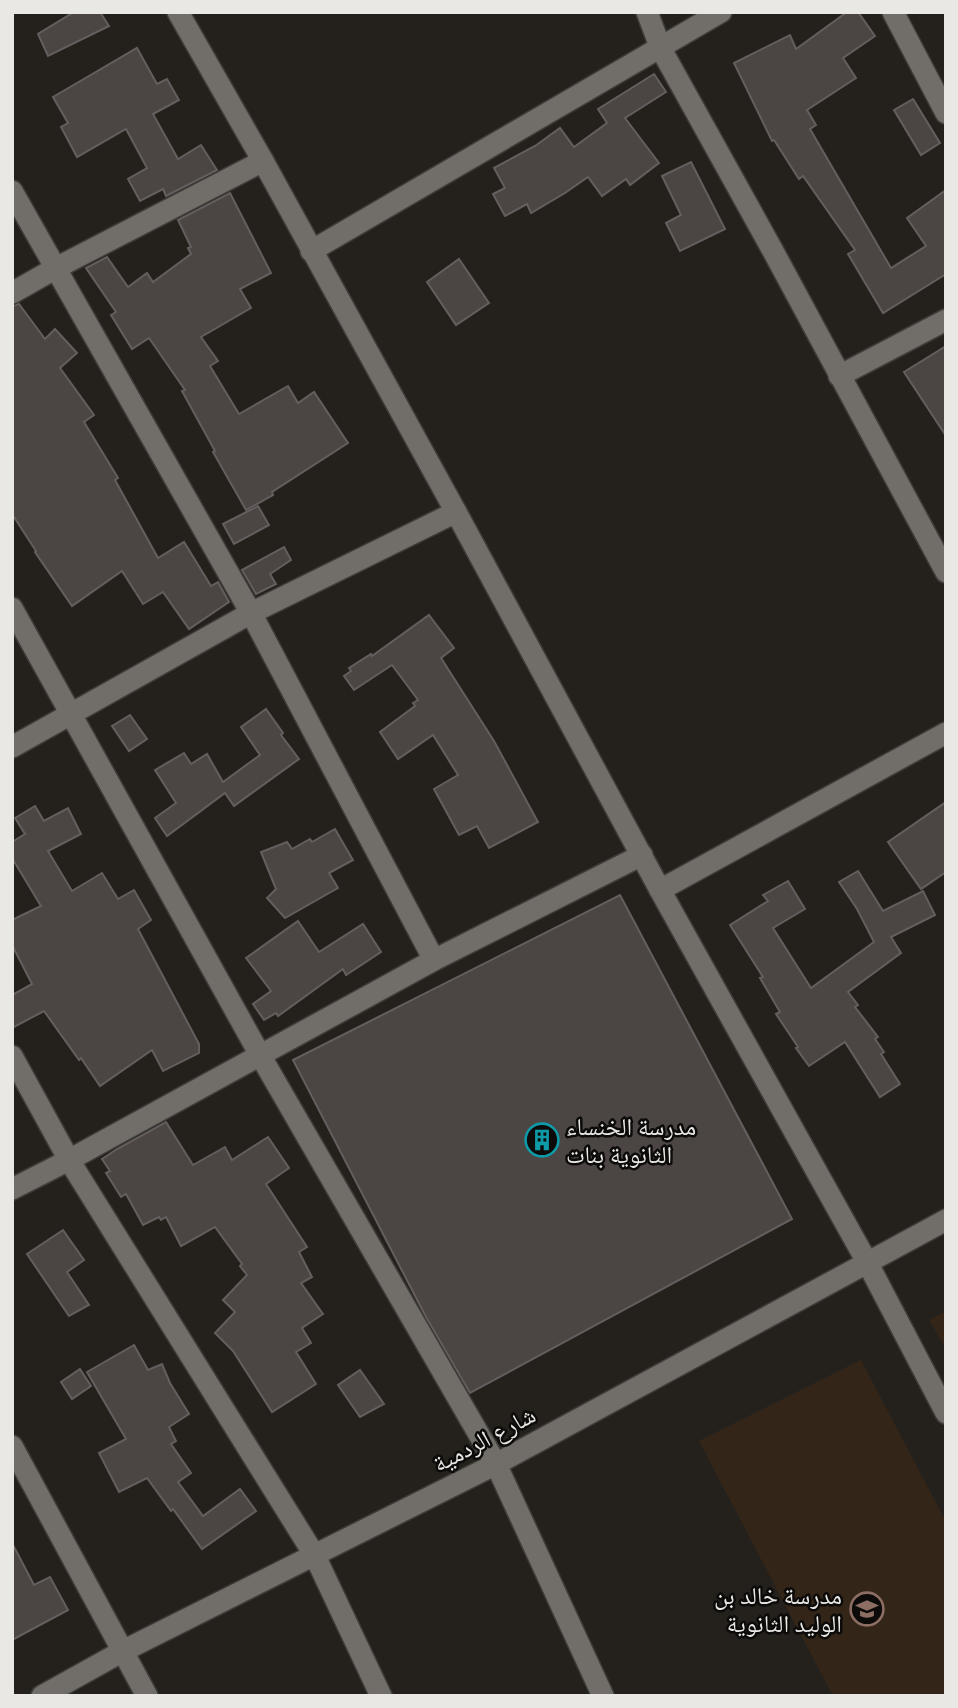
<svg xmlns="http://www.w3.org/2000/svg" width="958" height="1708" viewBox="0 0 958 1708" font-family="Merriweather,'Noto Naskh Arabic',serif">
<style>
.education{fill:#332619}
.building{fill:#4b4544;stroke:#655e5e;stroke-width:2}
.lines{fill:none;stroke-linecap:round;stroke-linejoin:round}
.minor-casing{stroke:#3e3c38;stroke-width:24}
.minor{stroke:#716e69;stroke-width:21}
.labels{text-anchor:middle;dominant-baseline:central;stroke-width:5;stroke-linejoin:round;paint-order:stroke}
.poi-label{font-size:24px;fill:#eae8e5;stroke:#0c0b09;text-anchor:start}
.street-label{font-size:24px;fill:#eae8e5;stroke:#0c0b09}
</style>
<rect width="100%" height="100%" fill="#24211d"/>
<!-- education -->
<g class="education">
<path d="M 946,1311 L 946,1349 L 929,1320 Z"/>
<path d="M 861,1360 L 946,1522 L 946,1696 L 833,1696 L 699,1441 Z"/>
</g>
<!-- building -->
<g class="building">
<path d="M 74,12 L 100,12 L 109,26 L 48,56 L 38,34 Z"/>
<path d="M 847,12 L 858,12 L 875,36 L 843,58 L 856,78 L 807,110 L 816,125 L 810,129 L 891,268 L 926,246 L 907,218 L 946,190 L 946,274 L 883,313 L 848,254 L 855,250 L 803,176 L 799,179 L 774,140 L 772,141 L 734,63 L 790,35 L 796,49 Z"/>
<path d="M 137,48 L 157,84 L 167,79 L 179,100 L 153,114 L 178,159 L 201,145 L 217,170 L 166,196 L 163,189 L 140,201 L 128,179 L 147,168 L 126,129 L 77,157 L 61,127 L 68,123 L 53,97 Z"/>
<path d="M 654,74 L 666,92 L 625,118 L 659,163 L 630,185 L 626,179 L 602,196 L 588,177 L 565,193 L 531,213 L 527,204 L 505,216 L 493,194 L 505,188 L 494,168 L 535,146 L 560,128 L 574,147 L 607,123 L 598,109 Z"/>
<path d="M 913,99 L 940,143 L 921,155 L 894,110 Z"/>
<path d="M 691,162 L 725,229 L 680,251 L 666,223 L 681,215 L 662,176 Z"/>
<path d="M 230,193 L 271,273 L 240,289 L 251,308 L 201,337 L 218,361 L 210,366 L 239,414 L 288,386 L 298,403 L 314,392 L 348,443 L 272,492 L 273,495 L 246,510 L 213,452 L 215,451 L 182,391 L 185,390 L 149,338 L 132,349 L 111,315 L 116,312 L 86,268 L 107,257 L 128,287 L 147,273 L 153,282 L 191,254 L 188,248 L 191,247 L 178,220 Z"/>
<path d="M 459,259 L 489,303 L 456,325 L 427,282 Z"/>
<path d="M 19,304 L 45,339 L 55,329 L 77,353 L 60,368 L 94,415 L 84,422 L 118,478 L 115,480 L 158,558 L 184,542 L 211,586 L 218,582 L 229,602 L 189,629 L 163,592 L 143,604 L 122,571 L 72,606 L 35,552 L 36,551 L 12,514 L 12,306 Z"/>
<path d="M 946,346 L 946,436 L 904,372 Z"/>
<path d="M 258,506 L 269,525 L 234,544 L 223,524 Z"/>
<path d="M 284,547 L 291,560 L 270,574 L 276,584 L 256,594 L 242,570 Z"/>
<path d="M 429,615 L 454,648 L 441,658 L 494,741 L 538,822 L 489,848 L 477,826 L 459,835 L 434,789 L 458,775 L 433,735 L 398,759 L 380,732 L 415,706 L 413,703 L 418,700 L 392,665 L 354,690 L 344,676 L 351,671 L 349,668 L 371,654 L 372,656 Z"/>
<path d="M 266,709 L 283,733 L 281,735 L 299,759 L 234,806 L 225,793 L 167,836 L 155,818 L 176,803 L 155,770 L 184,753 L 191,764 L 207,754 L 223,782 L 260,755 L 241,727 Z"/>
<path d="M 130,715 L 147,739 L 129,751 L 112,726 Z"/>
<path d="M 946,802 L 946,872 L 921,889 L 888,842 Z"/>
<path d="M 35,806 L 44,821 L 68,808 L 81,834 L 48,851 L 72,891 L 102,873 L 118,899 L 134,890 L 151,920 L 138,929 L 199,1044 L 199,1053 L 163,1071 L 152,1050 L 100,1086 L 81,1058 L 79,1060 L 44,1011 L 12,1028 L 12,995 L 32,984 L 12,945 L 12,920 L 41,906 L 12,858 L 12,842 L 25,834 L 15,818 Z"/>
<path d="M 335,829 L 353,860 L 329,873 L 338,888 L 285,918 L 267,898 L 276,889 L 261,852 L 287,842 L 292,849 L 310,839 L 312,842 Z"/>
<path d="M 858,871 L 883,911 L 923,891 L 935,915 L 891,937 L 901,953 L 848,992 L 858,1005 L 855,1007 L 878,1037 L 875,1039 L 884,1052 L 881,1054 L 900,1084 L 880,1097 L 845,1042 L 809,1066 L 796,1048 L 798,1047 L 776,1014 L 780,1012 L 760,978 L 763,977 L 730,925 L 768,901 L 763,895 L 788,881 L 805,909 L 773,928 L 811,988 L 874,942 L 857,909 L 839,882 Z"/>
<path d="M 620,895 L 792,1219 L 470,1393 L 426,1317 L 293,1060 Z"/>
<path d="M 298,921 L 319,952 L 363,924 L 381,952 L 346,975 L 343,969 L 278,1016 L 276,1013 L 264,1020 L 253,1004 L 271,991 L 246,958 Z"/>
<path d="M 166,1122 L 193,1165 L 225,1147 L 232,1160 L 268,1137 L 289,1168 L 266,1184 L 307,1247 L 299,1252 L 312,1277 L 301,1283 L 323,1314 L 302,1328 L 311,1343 L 296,1352 L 316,1384 L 272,1412 L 233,1351 L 215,1333 L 235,1312 L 223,1300 L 247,1275 L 240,1266 L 242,1264 L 215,1227 L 181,1246 L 166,1217 L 161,1220 L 159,1217 L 143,1225 L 126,1194 L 121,1197 L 106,1173 L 110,1171 L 102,1159 L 117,1149 Z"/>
<path d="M 63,1230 L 84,1260 L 67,1272 L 89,1305 L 69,1316 L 27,1254 Z"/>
<path d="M 134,1345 L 148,1370 L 162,1364 L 170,1383 L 189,1414 L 169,1427 L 176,1441 L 171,1444 L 191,1473 L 178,1482 L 203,1516 L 240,1489 L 256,1511 L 202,1549 L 173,1509 L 171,1511 L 147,1478 L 119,1492 L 99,1453 L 126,1439 L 87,1372 Z"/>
<path d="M 80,1369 L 91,1386 L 72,1399 L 61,1382 Z"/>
<path d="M 360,1370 L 384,1404 L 360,1417 L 338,1385 Z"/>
<path d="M 12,1543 L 34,1585 L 50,1577 L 68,1610 L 12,1640 Z"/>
</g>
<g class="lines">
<defs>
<g id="minor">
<path d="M 178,12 L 263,161 L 456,512 L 660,890 L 867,1262 L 946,1413"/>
<path d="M 647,12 L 661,49 L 773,251 L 946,572"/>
<path d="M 893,12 L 946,113"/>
<path d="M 12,191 L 251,613 L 434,960"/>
<path d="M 311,251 L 721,12"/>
<path d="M 12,293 L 56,268 L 263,161"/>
<path d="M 839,376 L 946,320"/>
<path d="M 12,608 L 260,1055 L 496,1464 L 603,1696"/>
<path d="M 12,747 L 251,613 L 456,512"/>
<path d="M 660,890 L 946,733"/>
<path d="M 12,1056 L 69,1160 L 315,1556 L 381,1696"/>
<path d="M 12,1189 L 69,1160 L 434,960 L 642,855"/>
<path d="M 12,1446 L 147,1696"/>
<path d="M 42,1696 L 123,1651 L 496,1464 L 946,1220"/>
</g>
</defs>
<!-- minor casing -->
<use href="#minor" class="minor-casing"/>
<!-- minor -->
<use href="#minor" class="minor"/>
</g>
<!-- icons -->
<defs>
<symbol id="building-ring" viewBox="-11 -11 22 22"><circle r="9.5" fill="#0c0b09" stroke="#0f9aa8" stroke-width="1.5"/><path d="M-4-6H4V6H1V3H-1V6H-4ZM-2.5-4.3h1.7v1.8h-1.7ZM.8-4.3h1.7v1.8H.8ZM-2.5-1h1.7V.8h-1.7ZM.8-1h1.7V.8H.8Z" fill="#0f9aa8"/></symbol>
<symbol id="school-ring" viewBox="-11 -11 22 22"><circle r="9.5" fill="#0c0b09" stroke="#8d6e63" stroke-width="1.5"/><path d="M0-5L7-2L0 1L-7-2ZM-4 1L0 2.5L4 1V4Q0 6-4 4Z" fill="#8d6e63"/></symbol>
</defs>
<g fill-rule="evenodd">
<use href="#building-ring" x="523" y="1121" width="38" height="38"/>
<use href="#school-ring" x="848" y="1590" width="38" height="38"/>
</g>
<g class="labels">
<!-- poi labels -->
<g class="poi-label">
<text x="566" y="1126">مدرسة الخنساء<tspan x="566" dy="28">الثانوية بنات</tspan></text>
<text x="842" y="1595" text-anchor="end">مدرسة خالد بن<tspan x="842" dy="28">الوليد الثانوية</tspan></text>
</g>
<!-- street labels -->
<g class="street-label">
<text transform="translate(484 1439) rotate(-28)">شارع الردمية</text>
</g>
</g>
<!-- border -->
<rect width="958" height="1708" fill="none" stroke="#eae8e5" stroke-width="28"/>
</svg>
